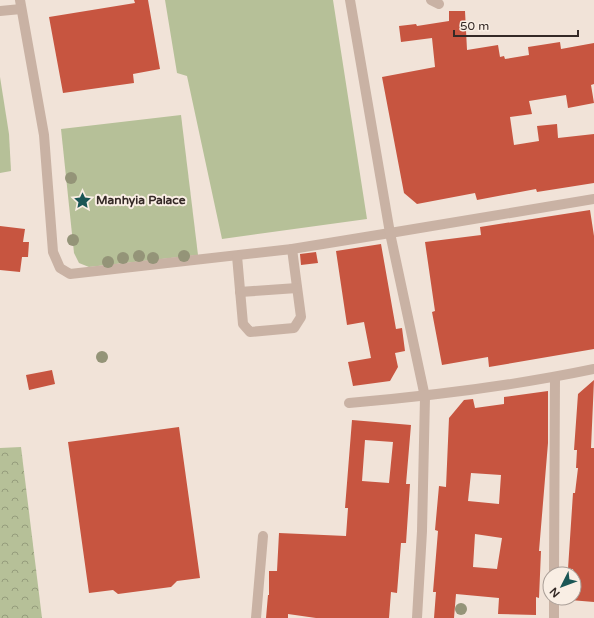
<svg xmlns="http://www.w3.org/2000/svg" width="594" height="618" viewBox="0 0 594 618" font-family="'Varela Round',sans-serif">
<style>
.grass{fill:#b6c098}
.forest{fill:url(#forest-crowns)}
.building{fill:#c75540;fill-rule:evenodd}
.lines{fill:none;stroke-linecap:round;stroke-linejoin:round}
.service{stroke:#c9b2a4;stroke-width:10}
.minor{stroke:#c9b2a4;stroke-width:10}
.tree{fill:#949478}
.labels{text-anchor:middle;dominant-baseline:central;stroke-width:4;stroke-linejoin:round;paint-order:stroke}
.poi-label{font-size:12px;font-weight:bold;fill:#342926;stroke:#f9eee4;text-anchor:start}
</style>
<defs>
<pattern id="forest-crowns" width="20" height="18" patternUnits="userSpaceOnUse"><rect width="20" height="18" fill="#b6c098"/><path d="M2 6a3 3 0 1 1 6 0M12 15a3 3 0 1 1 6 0" fill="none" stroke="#959c7c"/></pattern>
</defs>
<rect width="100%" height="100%" fill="#f1e3d8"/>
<!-- grass -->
<g class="grass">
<path d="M 165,0 L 333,0 L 367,219 L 222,239 L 187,76 L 177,73 Z"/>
<path d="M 0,77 L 9,134 L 11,171 L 0,173 Z"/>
<path d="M 181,115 L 198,255 L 89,267 L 79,263 L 74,253 L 61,129 Z"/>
</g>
<!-- forest -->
<path class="forest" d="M 21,447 L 42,618 L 0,618 L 0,448 Z"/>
<!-- building -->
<g class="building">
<path d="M 134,0 L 148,0 L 160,69 L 133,74 L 134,83 L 63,93 L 49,17 L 135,3 Z"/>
<path d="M 449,11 L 465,11 L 467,50 L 498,45 L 500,57 L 504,56 L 505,59 L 529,55 L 528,47 L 560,42 L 561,49 L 594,43 L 594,84 L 591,85 L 594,103 L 568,108 L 566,95 L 529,101 L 532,114 L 510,117 L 514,145 L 539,141 L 537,126 L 557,124 L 558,138 L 594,134 L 594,183 L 537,192 L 536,189 L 477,200 L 475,193 L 417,204 L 404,193 L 382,77 L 435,67 L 432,38 L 401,42 L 399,26 L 416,24 L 417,26 L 449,21 Z"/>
<path d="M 590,210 L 594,236 L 594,349 L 489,367 L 488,357 L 442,365 L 432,312 L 435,311 L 425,242 L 481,235 L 480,227 Z"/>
<path d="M 0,226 L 25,229 L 23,242 L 29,242 L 28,257 L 22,257 L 20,272 L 0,270 Z"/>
<path d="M 381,244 L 396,329 L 402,328 L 405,351 L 395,353 L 398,367 L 390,381 L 353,386 L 348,362 L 371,358 L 364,322 L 347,325 L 336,251 Z"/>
<path d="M 316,252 L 318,263 L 301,265 L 300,254 Z"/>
<path d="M 52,370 L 55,384 L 29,390 L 26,375 Z"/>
<path d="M 594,380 L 591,448 L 594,448 L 594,602 L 570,600 L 570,598 L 574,598 L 574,574 L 573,569 L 568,569 L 573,493 L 575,493 L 578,468 L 576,468 L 577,450 L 574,450 L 578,394 Z"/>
<path d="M 548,391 L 548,443 L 539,551 L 541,551 L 539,598 L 536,597 L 536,615 L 498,614 L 499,598 L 456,594 L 454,618 L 434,618 L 436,592 L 433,592 L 438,531 L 435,530 L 439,486 L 446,487 L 449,418 L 464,400 L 473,399 L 475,408 L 504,404 L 504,397 ZM 471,473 L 501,475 L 499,504 L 468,501 ZM 475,534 L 502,538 L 497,569 L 473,567 Z"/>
<path d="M 352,420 L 411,425 L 406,484 L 410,484 L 406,543 L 401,543 L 397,593 L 391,592 L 389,618 L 316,618 L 288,614 L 288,618 L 266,618 L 268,595 L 269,595 L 269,571 L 277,571 L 279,533 L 346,536 L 348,508 L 345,508 ZM 365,440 L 393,442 L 389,483 L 362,481 Z"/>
<path d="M 179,427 L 200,578 L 177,581 L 171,587 L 118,594 L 113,590 L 89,593 L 68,442 Z"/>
</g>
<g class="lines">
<!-- service -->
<g class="service">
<path d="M 20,0 L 44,135 L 53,252 L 60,268 L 70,274 L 292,249 L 390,233"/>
<path d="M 431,0 L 439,4"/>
<path d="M 0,11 L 21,9"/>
<path d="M 237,256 L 243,324 L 250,332 L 294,328 L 301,317 L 292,249"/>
<path d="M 240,292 L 297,288"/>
</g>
<!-- minor -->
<g class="minor">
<path d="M 350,0 L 390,233 L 425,397 L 422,531 L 417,618"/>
<path d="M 390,233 L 594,199"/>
<path d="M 349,403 C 431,396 513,386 594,369"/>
<path d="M 554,574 L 555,377"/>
<path d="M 256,618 L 263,536"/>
<path d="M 554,618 L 554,598"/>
</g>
</g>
<!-- trees -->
<g class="tree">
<circle cx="71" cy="178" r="6"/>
<circle cx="73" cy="240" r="6"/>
<circle cx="139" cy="256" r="6"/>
<circle cx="184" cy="256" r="6"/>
<circle cx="123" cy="258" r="6"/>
<circle cx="153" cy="258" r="6"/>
<circle cx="108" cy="262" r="6"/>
<circle cx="102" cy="357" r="6"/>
<circle cx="461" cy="609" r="6"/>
</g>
<!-- icons -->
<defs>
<symbol id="sight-bare" viewBox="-9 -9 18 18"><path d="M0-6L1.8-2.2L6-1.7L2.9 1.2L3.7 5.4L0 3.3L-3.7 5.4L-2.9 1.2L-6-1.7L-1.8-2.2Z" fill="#1b5655" stroke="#f9eee4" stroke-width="2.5" paint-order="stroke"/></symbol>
</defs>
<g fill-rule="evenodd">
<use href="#sight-bare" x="70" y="188" width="25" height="25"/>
</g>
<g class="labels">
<!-- poi labels -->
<g class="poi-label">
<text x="96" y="200">Manhyia Palace</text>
</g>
</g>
<!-- north arrow -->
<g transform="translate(562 586) rotate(228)"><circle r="19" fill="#f9eee4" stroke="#aa9f98"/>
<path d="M0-3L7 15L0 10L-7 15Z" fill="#1b5655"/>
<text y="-6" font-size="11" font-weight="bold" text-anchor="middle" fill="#342926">N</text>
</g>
<!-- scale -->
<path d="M454 30v6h124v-6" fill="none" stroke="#342926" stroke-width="2"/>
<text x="460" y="30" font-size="12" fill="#342926" stroke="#f9eee4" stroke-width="3" paint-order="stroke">50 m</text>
</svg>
